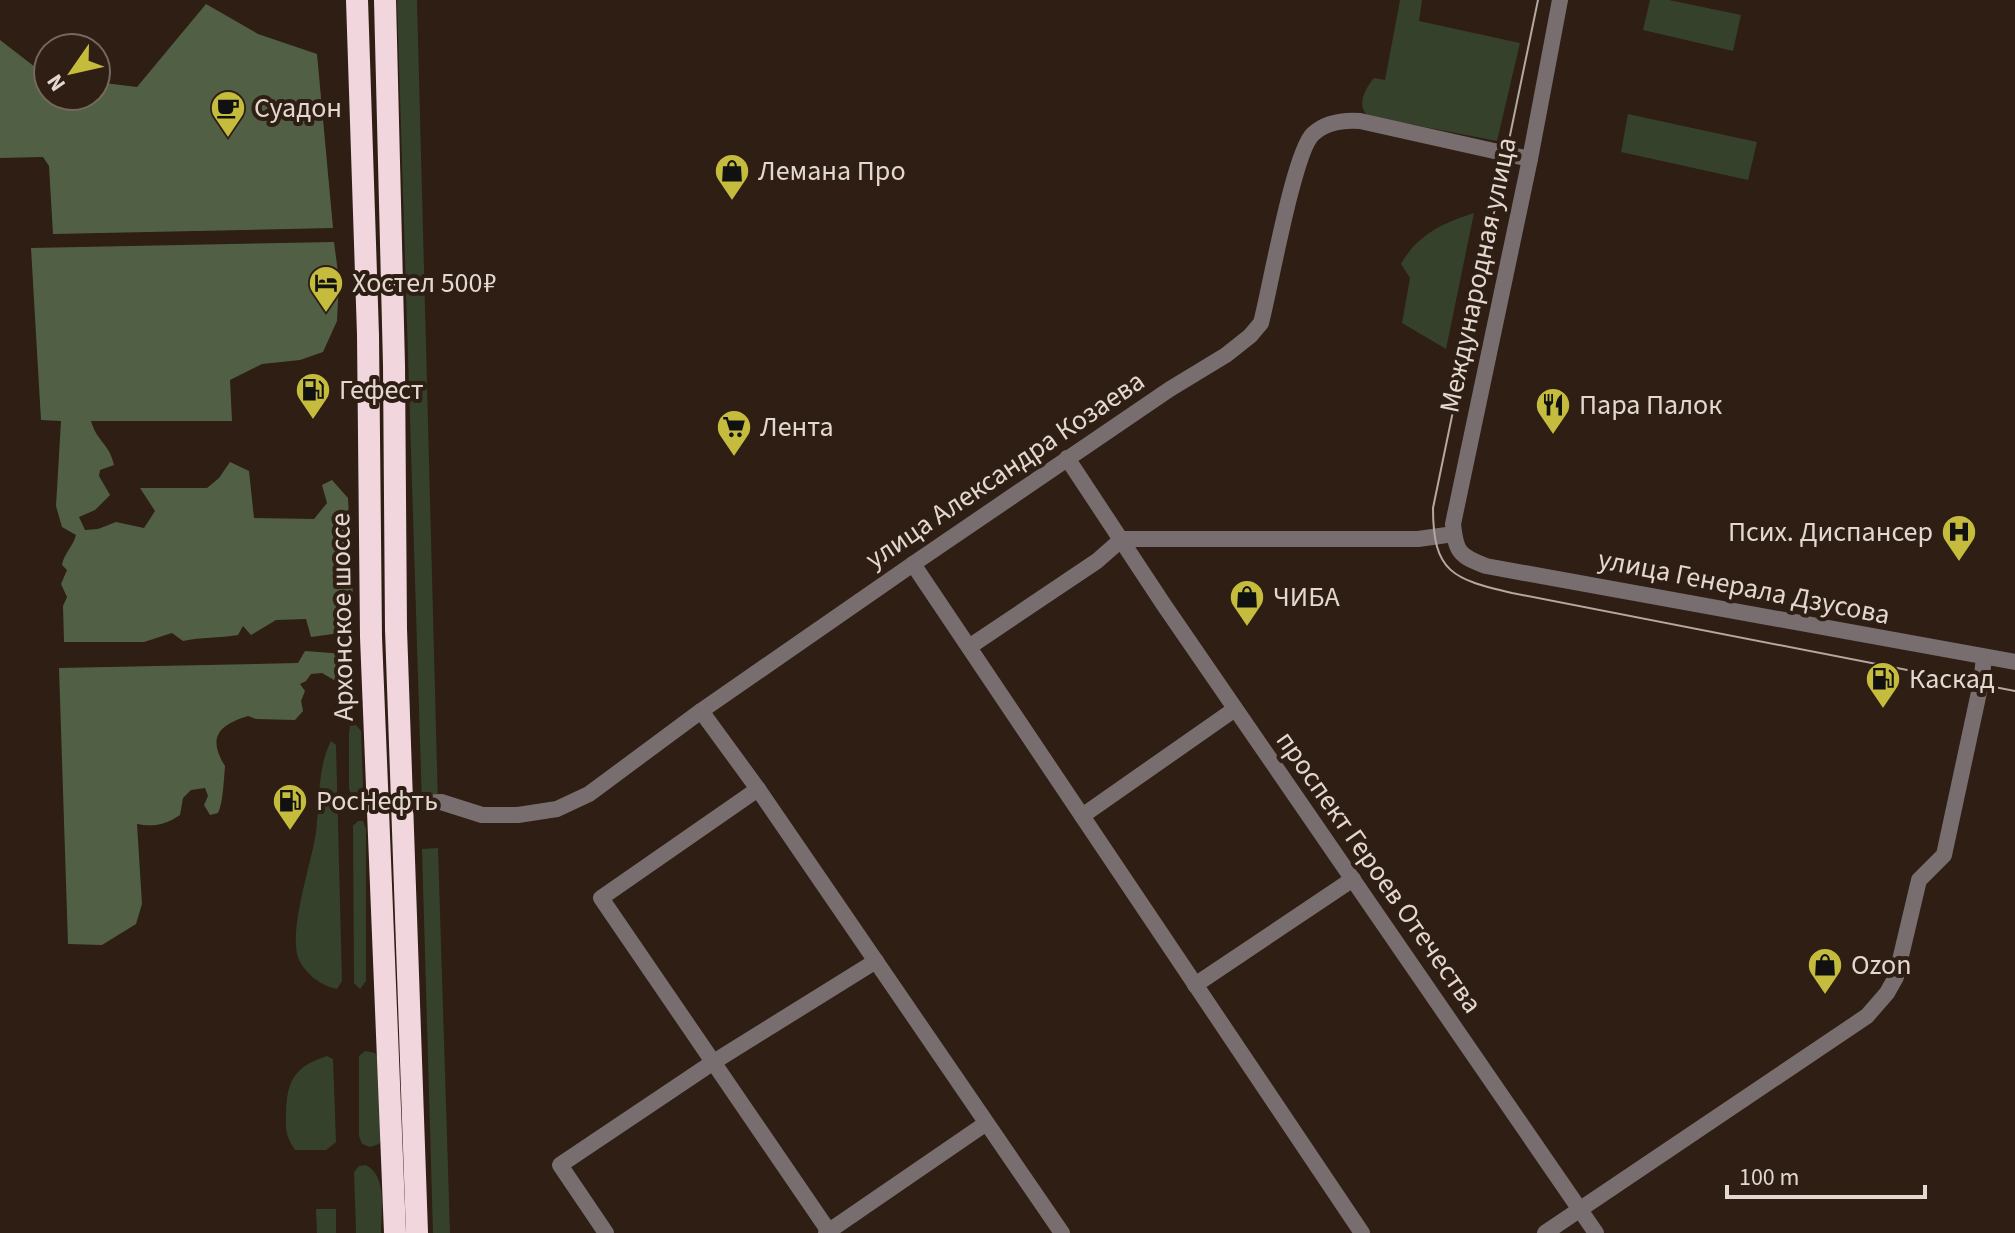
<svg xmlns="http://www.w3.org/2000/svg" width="2015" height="1233" viewBox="0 0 2015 1233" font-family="'Source Sans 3',sans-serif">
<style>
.green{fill:#35412b}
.forest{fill:#516045}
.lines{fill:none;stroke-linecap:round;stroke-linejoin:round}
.minor{stroke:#786d6f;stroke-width:16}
.highway{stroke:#f2d6dd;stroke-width:22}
.tram{stroke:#b5a8a0;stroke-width:2}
.labels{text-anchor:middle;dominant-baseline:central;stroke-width:8;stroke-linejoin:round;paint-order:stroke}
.poi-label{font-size:28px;fill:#e3d8d0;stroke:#2e1e13;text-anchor:start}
.street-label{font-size:28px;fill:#e3d8d0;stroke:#2e1e13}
</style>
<rect width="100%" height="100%" fill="#2e1e13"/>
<!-- green -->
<g class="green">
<path d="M 397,0 L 417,0 L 438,806 L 422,806 Z"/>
<path d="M 1400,0 L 1422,0 L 1419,21 L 1520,43 L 1497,141 L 1368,116 C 1356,105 1365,89 1374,78 L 1385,80 Z"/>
<path d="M 1650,0 L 1669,0 L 1741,15 L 1733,51 L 1643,30 Z"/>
<path d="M 1628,114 L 1757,142 L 1748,180 L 1621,152 Z"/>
<path d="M 1474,213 L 1446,349 L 1402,323 L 1410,278 L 1401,264 C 1418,234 1443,223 1474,213 Z"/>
<path d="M 356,725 L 361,731 L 363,785 L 360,802 L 353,803 L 349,788 L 349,733 L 350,726 Z"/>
<path d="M 331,741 L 336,745 L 342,981 L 337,989 C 321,986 306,974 299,960 C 287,933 312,862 316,832 C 320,802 317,768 331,741 Z"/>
<path d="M 358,821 L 363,821 L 366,829 L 366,981 L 360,989 L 354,983 L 353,826 Z"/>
<path d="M 438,848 L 450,1233 L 433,1233 L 422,849 Z"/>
<path d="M 365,1051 L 375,1053 L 380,1062 L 382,1137 L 379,1144 L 370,1147 L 362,1144 L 359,1136 L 359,1056 Z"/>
<path d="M 327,1056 L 333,1059 L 336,1142 L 326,1150 L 295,1150 C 286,1137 285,1128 286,1113 C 287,1080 295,1066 327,1056 Z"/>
<path d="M 366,1165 C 388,1177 381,1210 381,1233 L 356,1233 L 354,1172 L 359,1166 Z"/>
<path d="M 316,1209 L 336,1209 L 336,1233 L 317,1233 Z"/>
</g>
<!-- forest -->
<g class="forest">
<path d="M 206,4 L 258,34 L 317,54 L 333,228 L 53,234 L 49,166 L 43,157 L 0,158 L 0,40 L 48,77 L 48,96 L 96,96 L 96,82 L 137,87 Z"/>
<path d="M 334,242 L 339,280 L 337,321 L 323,352 L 300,360 L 262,364 L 230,380 L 232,421 L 91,421 C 97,442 109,443 114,465 L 100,470 L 99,476 L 110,495 L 95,510 L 79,517 L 85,530 L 98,529 L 116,522 L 144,528 L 155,511 L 140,488 L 207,488 L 219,478 L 230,462 L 249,471 L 254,518 L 314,519 L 327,503 L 322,485 L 332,480 L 348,498 L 353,597 L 345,624 L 333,634 L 311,637 L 306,619 L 276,620 L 251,635 L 243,626 L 238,635 C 220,638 201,637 183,641 L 172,633 L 144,642 L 64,642 L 63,606 L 67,597 L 61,584 L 67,570 L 62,565 C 64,553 73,547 76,535 L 62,527 L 56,506 L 61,421 L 41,420 L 31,248 Z"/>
<path d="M 305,651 L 345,654 L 354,659 L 354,675 L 350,682 L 341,684 L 322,673 L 311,674 L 306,681 L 300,684 L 305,691 L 301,701 L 303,711 L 295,720 L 256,719 L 248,716 C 219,725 207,737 225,766 C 224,778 223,804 218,813 L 210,815 L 204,805 L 208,796 L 205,788 L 191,790 L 183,798 L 180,815 C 165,825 154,827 137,824 L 142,904 L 136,924 L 102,945 L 68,944 L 59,668 L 298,663 Z"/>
</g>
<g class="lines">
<!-- minor -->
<g class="minor">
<path d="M 1560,0 L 1530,159 L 1453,524 C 1456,552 1459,556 1486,566 L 2015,662"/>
<path d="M 1067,458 L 1164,605 L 1596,1233"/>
<path d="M 913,564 L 1362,1233"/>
<path d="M 969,647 L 1097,561 L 1122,539 L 1418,539 L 1454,534"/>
<path d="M 701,711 L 758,789 L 1062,1233"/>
<path d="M 758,789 L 601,898 L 830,1233"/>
<path d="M 378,805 L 441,802 L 482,815 L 518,815 L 557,809 L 589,794 L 701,711 L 913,564 L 1170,389 L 1226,355 L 1250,336 L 1261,323 C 1270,289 1294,151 1313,134 C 1326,122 1344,120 1360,121 L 1530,159"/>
<path d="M 1082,816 L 1235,709"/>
<path d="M 1195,985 L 1353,879"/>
<path d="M 606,1233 L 560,1165 L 712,1063 L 876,961"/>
<path d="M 826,1233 L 985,1124"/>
<path d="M 1545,1233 L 1867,1016 L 1887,993 L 1896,977 L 1919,880 L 1944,855 L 1981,683 L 1984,658"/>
</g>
<!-- highway -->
<g class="highway">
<path d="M 357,0 L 368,335 L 371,637 L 395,1233"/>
<path d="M 385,0 L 394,365 L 396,629 L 417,1233"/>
</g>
<!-- tram -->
<path class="tram" d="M 1538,0 L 1433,508 C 1433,573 1453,579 1512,593 L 2015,691"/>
</g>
<!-- icons -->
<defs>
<symbol id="cafe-pin" viewBox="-11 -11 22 30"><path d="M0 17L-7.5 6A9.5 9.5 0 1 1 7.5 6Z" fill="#c5bc3d" stroke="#2e1e13"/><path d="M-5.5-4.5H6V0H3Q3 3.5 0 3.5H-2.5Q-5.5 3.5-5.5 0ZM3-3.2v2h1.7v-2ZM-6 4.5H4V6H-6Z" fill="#111"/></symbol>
<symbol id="shop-pin" viewBox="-11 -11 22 30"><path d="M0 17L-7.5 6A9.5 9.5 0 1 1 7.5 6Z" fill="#c5bc3d" stroke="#2e1e13"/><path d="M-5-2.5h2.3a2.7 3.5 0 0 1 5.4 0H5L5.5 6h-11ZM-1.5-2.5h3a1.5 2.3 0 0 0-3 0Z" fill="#111"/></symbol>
<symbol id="hotel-pin" viewBox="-11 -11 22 30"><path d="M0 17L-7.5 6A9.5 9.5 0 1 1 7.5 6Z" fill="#c5bc3d" stroke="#2e1e13"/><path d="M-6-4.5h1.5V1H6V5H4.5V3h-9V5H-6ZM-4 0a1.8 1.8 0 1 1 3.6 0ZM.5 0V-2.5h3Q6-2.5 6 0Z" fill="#111"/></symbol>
<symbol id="fuel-pin" viewBox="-11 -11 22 30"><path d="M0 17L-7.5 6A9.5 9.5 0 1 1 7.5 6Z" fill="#c5bc3d" stroke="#2e1e13"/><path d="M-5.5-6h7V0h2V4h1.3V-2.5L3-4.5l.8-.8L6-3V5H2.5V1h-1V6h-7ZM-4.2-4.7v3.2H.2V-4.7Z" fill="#111"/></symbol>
<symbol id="restaurant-pin" viewBox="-11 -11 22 30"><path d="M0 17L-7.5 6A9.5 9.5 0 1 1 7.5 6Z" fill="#c5bc3d" stroke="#2e1e13"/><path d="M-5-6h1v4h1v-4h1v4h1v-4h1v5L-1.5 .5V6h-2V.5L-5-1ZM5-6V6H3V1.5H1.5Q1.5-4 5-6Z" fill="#111"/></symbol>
<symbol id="supermarket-pin" viewBox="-11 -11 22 30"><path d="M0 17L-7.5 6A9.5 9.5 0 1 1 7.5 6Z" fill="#c5bc3d" stroke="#2e1e13"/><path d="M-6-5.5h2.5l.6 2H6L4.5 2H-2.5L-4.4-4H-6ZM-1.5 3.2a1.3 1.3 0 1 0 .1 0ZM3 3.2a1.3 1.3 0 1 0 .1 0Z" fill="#111"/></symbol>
<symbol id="hospital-pin" viewBox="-11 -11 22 30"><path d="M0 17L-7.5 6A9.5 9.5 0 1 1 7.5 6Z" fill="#c5bc3d" stroke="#2e1e13"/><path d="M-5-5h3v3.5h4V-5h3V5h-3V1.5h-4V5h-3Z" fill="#111"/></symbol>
</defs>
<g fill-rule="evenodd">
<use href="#cafe-pin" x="208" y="88" width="40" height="54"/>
<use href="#shop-pin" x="712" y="151" width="40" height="54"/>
<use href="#hotel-pin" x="306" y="263" width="40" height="54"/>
<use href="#fuel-pin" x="293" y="370" width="40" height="54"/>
<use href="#restaurant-pin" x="1533" y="385" width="40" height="54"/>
<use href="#supermarket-pin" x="714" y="407" width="40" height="54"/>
<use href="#hospital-pin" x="1939" y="512" width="40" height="54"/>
<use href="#shop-pin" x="1227" y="577" width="40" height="54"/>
<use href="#fuel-pin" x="1863" y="659" width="40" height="54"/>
<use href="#fuel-pin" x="270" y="781" width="40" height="54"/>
<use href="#shop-pin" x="1805" y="945" width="40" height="54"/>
</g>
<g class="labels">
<!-- poi labels -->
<g class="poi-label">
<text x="254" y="108">Суадон</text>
<text x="758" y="171">Лемана Про</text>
<text x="352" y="283">Хостел 500₽</text>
<text x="339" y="390">Гефест</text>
<text x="1579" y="405">Пара Палок</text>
<text x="760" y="427">Лента</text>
<text x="1933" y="532" text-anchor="end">Псих. Диспансер</text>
<text x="1273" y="597">ЧИБА</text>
<text x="1909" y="679">Каскад</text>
<text x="316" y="801">РосНефть</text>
<text x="1851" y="965">Ozon</text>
</g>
<!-- street labels -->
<g class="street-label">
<text transform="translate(1478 275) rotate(-78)">Международная улица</text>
<text transform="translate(1005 470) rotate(-34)">улица Александра Козаева</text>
<text transform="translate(1744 587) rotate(11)">улица Генерала Дзусова</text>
<text transform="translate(342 617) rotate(-91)">Архонское шоссе</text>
<text transform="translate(1379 872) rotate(55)">проспект Героев Отечества</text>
</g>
</g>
<!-- north arrow -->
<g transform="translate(72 72) rotate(236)"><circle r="38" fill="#2e1e13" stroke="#76685f" stroke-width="2"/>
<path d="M0-6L14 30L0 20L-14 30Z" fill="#c5bc3d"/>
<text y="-12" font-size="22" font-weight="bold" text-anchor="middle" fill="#e3d8d0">N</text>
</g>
<!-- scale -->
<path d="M1727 1185v12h198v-12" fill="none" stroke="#e3d8d0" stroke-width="4"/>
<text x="1739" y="1185" font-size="24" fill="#e3d8d0" stroke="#2e1e13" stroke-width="6" paint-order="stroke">100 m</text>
</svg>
